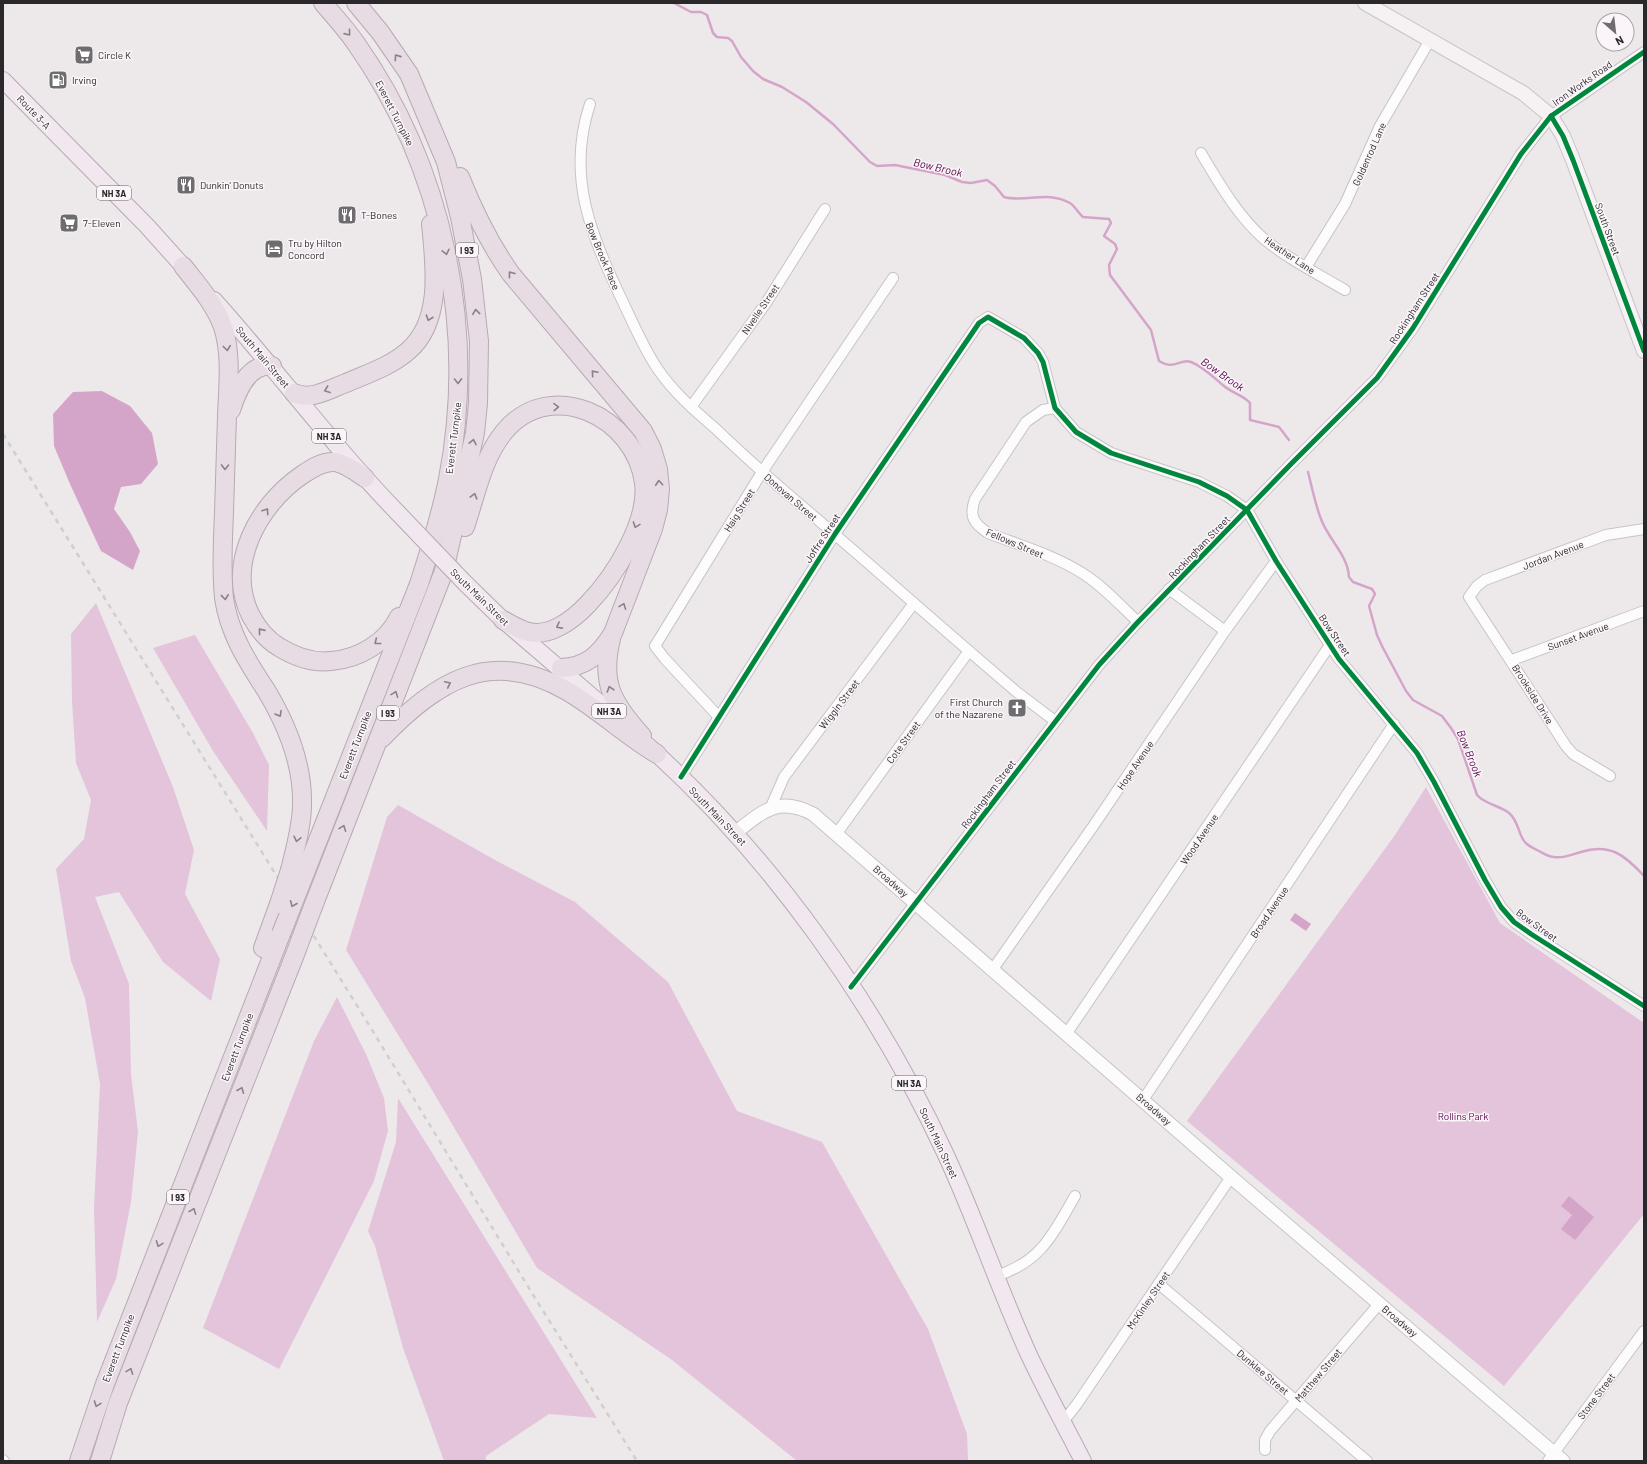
<svg xmlns="http://www.w3.org/2000/svg" width="1647" height="1464" viewBox="0 0 1647 1464" font-family="Barlow,sans-serif">
<style>
.green{fill:#e3c4da}
.water{fill:#d5a5c9}
.lines{fill:none;stroke-linecap:round;stroke-linejoin:round}
.stream{stroke:#d5a5c9;stroke-width:2.5}
.minor-casing{stroke:#c7c4c6;stroke-width:12}
.tertiary-casing{stroke:#c7c4c6;stroke-width:15}
.secondary-casing{stroke:#c7c4c6;stroke-width:16}
.primary-casing{stroke:#b8a9b3;stroke-width:18}
.motorway-casing{stroke:#b8a9b3;stroke-width:20}
.minor{stroke:#fcfcfc;stroke-width:10}
.tertiary{stroke:#fcfcfc;stroke-width:13}
.secondary{stroke:#f6f2f4;stroke-width:14}
.primary{stroke:#f0e8ee;stroke-width:16}
.motorway{stroke:#e7dbe4;stroke-width:18}
.rail{stroke:#d0cfd0;stroke-width:2.5;stroke-dasharray:5 5;stroke-linecap:butt}
.primary-bridge-casing{stroke:#b8a9b3;stroke-width:18;stroke-linecap:butt}
.motorway-bridge-casing{stroke:#b8a9b3;stroke-width:20;stroke-linecap:butt}
.primary-bridge{stroke:#f0e8ee;stroke-width:16}
.motorway-bridge{stroke:#e7dbe4;stroke-width:18}
.cycleway-casing{stroke:#fbf5f9;stroke-width:8}
.cycleway{stroke:#00873e;stroke-width:5}
.oneway{stroke:#888287}
.labels{text-anchor:middle;dominant-baseline:central;stroke-width:3;stroke-linejoin:round;paint-order:stroke}
.shield{fill:#fbf5f9;stroke:#696668;stroke-width:1}
.shield-label{font-size:9px;font-weight:bold;fill:#2a282a}
.poi-label{font-size:10px;fill:#2a282a;stroke:#fbf5f9;text-anchor:start}
.street-label{font-size:10px;fill:#2a282a;stroke:#fbf5f9}
.park-label{font-size:10px;fill:#5c094e;stroke:#fbf5f9}
.water-label{font-size:11px;font-style:italic;fill:#540047;stroke:#fbf5f9}
</style>
<rect width="100%" height="100%" fill="#ede9eb"/>
<!-- green -->
<g class="green">
<path d="M 96,603 L 173,787 L 194,850 L 185,894 L 220,959 L 211,1001 L 163,962 L 119,892 L 95,897 L 129,984 L 131,1074 L 138,1132 L 131,1202 L 116,1279 L 97,1322 L 94,1208 L 100,1084 L 85,998 L 71,961 L 56,869 L 84,839 L 91,800 L 76,763 L 72,701 L 71,634 Z"/>
<path d="M 195,635 L 253,733 L 269,765 L 267,831 L 213,751 L 153,648 Z"/>
<path d="M 1426,787 L 1500,923 L 1644,1023 L 1644,1214 L 1504,1386 L 1187,1121 L 1395,835 Z"/>
<path d="M 398,805 L 495,860 L 575,902 L 668,982 L 737,1111 L 822,1142 L 928,1329 L 967,1434 L 968,1461 L 797,1461 L 672,1360 L 537,1268 L 429,1085 L 346,950 L 387,817 Z"/>
<path d="M 337,997 L 366,1054 L 384,1098 L 388,1131 L 374,1181 L 279,1369 L 203,1328 L 314,1041 Z"/>
<path d="M 398,1098 L 597,1418 L 549,1414 L 486,1456 L 485,1461 L 444,1461 L 403,1348 L 375,1246 L 368,1231 L 396,1142 Z"/>
</g>
<!-- water -->
<g class="water">
<path d="M 102,391 L 130,406 L 152,433 L 158,464 L 141,484 L 121,487 L 114,509 L 130,532 L 140,551 L 133,570 L 101,551 L 70,484 L 54,446 L 53,414 L 73,392 Z"/>
<path d="M 1295,913 L 1311,924 L 1306,931 L 1290,920 Z"/>
<path d="M 1569,1196 L 1594,1217 L 1575,1240 L 1561,1229 L 1572,1215 L 1561,1206 Z"/>
</g>
<g class="lines">
<!-- stream -->
<g class="stream">
<path d="M 674,3 L 691,12 L 701,12 L 707,15 L 713,33 L 717,37 L 728,38 L 732,41 L 741,57 L 753,71 L 763,79 L 782,87 L 806,102 L 833,124 L 870,162 L 877,166 L 895,165 L 945,175 L 962,182 L 971,183 L 987,180 L 995,186 L 1004,197 C 1026,203 1047,190 1070,203 C 1075,206 1078,213 1083,217 L 1109,219 L 1111,223 L 1104,236 L 1115,244 L 1117,249 L 1109,265 L 1110,275 L 1151,330 L 1159,361 C 1175,371 1180,358 1191,362 C 1204,367 1214,378 1224,386 C 1232,393 1243,395 1250,403 L 1250,420 L 1279,427 L 1289,440"/>
<path d="M 1308,472 C 1312,487 1315,504 1321,519 C 1328,539 1348,555 1349,577 L 1353,582 L 1372,589 L 1375,594 L 1369,606 L 1377,635 L 1382,646 L 1406,691 L 1413,700 L 1442,716 L 1451,728 L 1458,739 L 1477,795 C 1486,805 1499,805 1509,813 C 1520,822 1518,838 1527,844 C 1530,847 1534,848 1537,850 C 1543,853 1548,857 1554,857 C 1564,859 1572,854 1581,852 C 1610,843 1625,855 1644,876"/>
</g>
<defs>
<g id="minor">
<path d="M 590,104 C 566,176 591,235 622,300 C 633,323 643,347 657,368 C 673,392 695,411 716,429 C 742,454 769,478 796,501 C 871,565 944,630 1018,693 L 1055,721"/>
<path d="M 1201,153 C 1219,183 1237,215 1264,239 C 1288,259 1318,274 1345,290"/>
<path d="M 1306,267 L 1345,204 L 1380,126 L 1430,40"/>
<path d="M 691,407 L 766,303 L 825,209"/>
<path d="M 1055,408 L 1043,410 L 1026,422 L 975,499 C 969,516 973,523 988,533 C 1019,545 1054,555 1082,573 C 1103,586 1120,605 1138,622"/>
<path d="M 1169,589 L 1225,631"/>
<path d="M 1512,660 L 1644,611"/>
<path d="M 718,716 L 665,659 L 655,646 L 762,472 L 893,278"/>
<path d="M 1610,776 L 1573,754 L 1566,746 L 1469,597 L 1477,586 L 1485,580 L 1606,535 L 1644,529"/>
<path d="M 681,777 L 835,534 L 979,323 L 988,317 L 1024,338 L 1038,353 L 1043,362 L 1055,408 L 1076,432 L 1111,453 L 1199,482 L 1227,496 L 1247,510 L 1276,561 L 1339,659 L 1417,753 L 1434,782 L 1485,880 L 1501,907 L 1514,922 L 1531,934 L 1644,1006"/>
<path d="M 770,809 L 784,777 L 914,603"/>
<path d="M 837,833 L 969,651"/>
<path d="M 993,969 L 1094,825 L 1225,631 L 1276,561"/>
<path d="M 851,987 L 1099,665 L 1138,622 L 1291,464 L 1377,378 L 1413,328 L 1521,154 L 1551,116 L 1644,52"/>
<path d="M 1067,1033 L 1330,645"/>
<path d="M 1143,1100 L 1394,724"/>
<path d="M 996,1276 C 1041,1262 1053,1234 1075,1196"/>
<path d="M 1159,1284 L 1367,1461"/>
<path d="M 1063,1422 L 1077,1404 L 1231,1177"/>
<path d="M 1265,1450 L 1265,1440 L 1270,1431 L 1379,1304"/>
<path d="M 3,1460 L 4,1461"/>
<path d="M 1548,1461 L 1644,1331"/>
</g>
<path id="tertiary" d="M 735,833 C 763,811 778,796 813,814 L 1231,1177 L 1563,1461"/>
<path id="secondary" d="M 1365,3 L 1523,93 L 1551,116 L 1563,136 L 1573,160 L 1644,351"/>
<g id="primary">
<path d="M 3,80 L 147,226 L 191,275"/>
<path d="M 214,300 C 276,369 332,445 397,512"/>
<path d="M 466,584 L 503,620 L 610,712"/>
<path d="M 647,745 C 771,856 876,1004 946,1155 C 976,1220 999,1289 1029,1355 C 1046,1391 1065,1426 1083,1461"/>
</g>
<g id="motorway">
<path d="M 460,177 C 474,212 489,243 511,274 L 643,431 L 652,449 L 658,469 L 660,489 L 658,510 L 653,529 L 613,633 C 600,654 587,667 561,668"/>
<path d="M 183,266 C 197,284 215,304 223,327 C 232,355 228,387 227,416 C 226,448 225,480 224,512 C 223,540 221,569 224,598 C 229,633 247,661 266,690 C 287,725 303,763 302,804 C 302,826 295,849 290,870"/>
<path d="M 294,393 C 311,401 330,389 346,383 C 367,374 391,366 408,351 C 443,321 435,265 431,224"/>
<path d="M 231,410 C 237,391 248,363 272,366"/>
<path d="M 365,478 C 356,472 346,464 335,462 C 323,461 312,468 302,475 C 258,505 225,565 251,616 C 258,629 267,640 279,647 C 295,657 313,663 331,661 C 359,659 387,642 399,617"/>
<path d="M 465,527 C 476,495 482,459 504,432 C 550,376 635,416 644,483 C 649,522 614,577 588,604 C 573,620 548,639 525,631 C 517,628 510,624 503,620"/>
<path d="M 611,639 C 600,683 613,704 642,736"/>
<path d="M 382,738 C 436,682 490,646 567,691 C 598,709 625,735 657,754"/>
<path d="M 305,873 L 419,584 C 430,550 441,515 448,479 C 477,328 444,168 355,42 C 345,28 334,16 323,3"/>
<path d="M 314,904 L 444,571 L 475,433 L 478,403 L 479,341 L 472,279 L 460,217 L 446,162 L 409,74 L 380,32 L 356,3"/>
<path d="M 263,948 L 279,904"/>
<path d="M 79,1461 L 105,1384 L 281,934"/>
<path d="M 100,1461 L 118,1403 L 294,957"/>
</g>
</defs>
<!-- minor casing -->
<use href="#minor" class="minor-casing"/>
<!-- tertiary casing -->
<use href="#tertiary" class="tertiary-casing"/>
<!-- secondary casing -->
<use href="#secondary" class="secondary-casing"/>
<!-- primary casing -->
<use href="#primary" class="primary-casing"/>
<!-- motorway casing -->
<use href="#motorway" class="motorway-casing"/>
<!-- minor -->
<use href="#minor" class="minor"/>
<!-- tertiary -->
<use href="#tertiary" class="tertiary"/>
<!-- secondary -->
<use href="#secondary" class="secondary"/>
<!-- primary -->
<use href="#primary" class="primary"/>
<!-- motorway -->
<use href="#motorway" class="motorway"/>
<!-- rail -->
<path class="rail" d="M 3,434 L 369,1025 L 535,1298 L 637,1461"/>
<defs>
<path id="primary-bridge" d="M 397,512 L 466,584"/>
<g id="motorway-bridge">
<path d="M 279,904 L 290,870"/>
<path d="M 281,934 L 305,873"/>
<path d="M 294,957 L 314,904"/>
</g>
</defs>
<!-- primary-bridge casing -->
<use href="#primary-bridge" class="primary-bridge-casing"/>
<!-- motorway-bridge casing -->
<use href="#motorway-bridge" class="motorway-bridge-casing"/>
<!-- primary-bridge -->
<use href="#primary-bridge" class="primary-bridge"/>
<!-- motorway-bridge -->
<use href="#motorway-bridge" class="motorway-bridge"/>
<defs>
<g id="cycleway">
<path d="M 1551,116 L 1563,136 L 1573,160 L 1644,351"/>
<path d="M 681,777 L 835,534 L 979,323 L 988,317 L 1024,338 L 1038,353 L 1043,362 L 1055,408 L 1076,432 L 1111,453 L 1199,482 L 1227,496 L 1247,510 L 1276,561 L 1339,659 L 1417,753 L 1434,782 L 1485,880 L 1501,907 L 1514,922 L 1531,934 L 1644,1006"/>
<path d="M 851,987 L 1099,665 L 1138,622 L 1291,464 L 1377,378 L 1413,328 L 1521,154 L 1551,116 L 1644,52"/>
</g>
</defs>
<!-- cycleway casing -->
<use href="#cycleway" class="cycleway-casing"/>
<!-- cycleway -->
<use href="#cycleway" class="cycleway"/>
</g>
<!-- one-way arrows -->
<defs><path id="oneway-chevron" d="M-2-3.5L2.5 0L-2 3.5" fill="none" stroke-width="1.6" stroke-linecap="round" stroke-linejoin="round"/></defs>
<g class="oneway">
<use href="#oneway-chevron" transform="translate(348 33) rotate(51)"/>
<use href="#oneway-chevron" transform="translate(397 57) rotate(-125)"/>
<use href="#oneway-chevron" transform="translate(446 252) rotate(77)"/>
<use href="#oneway-chevron" transform="translate(511 274) rotate(-127)"/>
<use href="#oneway-chevron" transform="translate(476 312) rotate(-96)"/>
<use href="#oneway-chevron" transform="translate(429 318) rotate(109)"/>
<use href="#oneway-chevron" transform="translate(227 348) rotate(83)"/>
<use href="#oneway-chevron" transform="translate(594 373) rotate(-131)"/>
<use href="#oneway-chevron" transform="translate(458 381) rotate(89)"/>
<use href="#oneway-chevron" transform="translate(327 390) rotate(160)"/>
<use href="#oneway-chevron" transform="translate(556 407) rotate(-2)"/>
<use href="#oneway-chevron" transform="translate(473 442) rotate(-78)"/>
<use href="#oneway-chevron" transform="translate(225 467) rotate(91)"/>
<use href="#oneway-chevron" transform="translate(659 483) rotate(-95)"/>
<use href="#oneway-chevron" transform="translate(474 496) rotate(-75)"/>
<use href="#oneway-chevron" transform="translate(266 511) rotate(-56)"/>
<use href="#oneway-chevron" transform="translate(636 525) rotate(110)"/>
<use href="#oneway-chevron" transform="translate(225 597) rotate(84)"/>
<use href="#oneway-chevron" transform="translate(623 606) rotate(-69)"/>
<use href="#oneway-chevron" transform="translate(559 626) rotate(152)"/>
<use href="#oneway-chevron" transform="translate(261 631) rotate(-129)"/>
<use href="#oneway-chevron" transform="translate(377 642) rotate(142)"/>
<use href="#oneway-chevron" transform="translate(448 684) rotate(-25)"/>
<use href="#oneway-chevron" transform="translate(610 689) rotate(-107)"/>
<use href="#oneway-chevron" transform="translate(395 694) rotate(-69)"/>
<use href="#oneway-chevron" transform="translate(279 714) rotate(60)"/>
<use href="#oneway-chevron" transform="translate(343 828) rotate(-69)"/>
<use href="#oneway-chevron" transform="translate(297 839) rotate(103)"/>
<use href="#oneway-chevron" transform="translate(293 904) rotate(112)"/>
<use href="#oneway-chevron" transform="translate(241 1090) rotate(-68)"/>
<use href="#oneway-chevron" transform="translate(193 1211) rotate(-69)"/>
<use href="#oneway-chevron" transform="translate(159 1244) rotate(111)"/>
<use href="#oneway-chevron" transform="translate(130 1371) rotate(-69)"/>
<use href="#oneway-chevron" transform="translate(97 1404) rotate(110)"/>
</g>
<!-- icons -->
<defs>
<symbol id="supermarket-square" viewBox="-11 -11 22 22"><rect x="-9" y="-9" width="18" height="18" rx="4" fill="#6e6c6e" stroke="#fbf5f9"/><path d="M-6-5.5h2.5l.6 2H6L4.5 2H-2.5L-4.4-4H-6ZM-1.5 3.2a1.3 1.3 0 1 0 .1 0ZM3 3.2a1.3 1.3 0 1 0 .1 0Z" fill="#fff"/></symbol>
<symbol id="fuel-square" viewBox="-11 -11 22 22"><rect x="-9" y="-9" width="18" height="18" rx="4" fill="#6e6c6e" stroke="#fbf5f9"/><path d="M-5.5-6h7V0h2V4h1.3V-2.5L3-4.5l.8-.8L6-3V5H2.5V1h-1V6h-7ZM-4.2-4.7v3.2H.2V-4.7Z" fill="#fff"/></symbol>
<symbol id="restaurant-square" viewBox="-11 -11 22 22"><rect x="-9" y="-9" width="18" height="18" rx="4" fill="#6e6c6e" stroke="#fbf5f9"/><path d="M-5-6h1v4h1v-4h1v4h1v-4h1v5L-1.5 .5V6h-2V.5L-5-1ZM5-6V6H3V1.5H1.5Q1.5-4 5-6Z" fill="#fff"/></symbol>
<symbol id="hotel-square" viewBox="-11 -11 22 22"><rect x="-9" y="-9" width="18" height="18" rx="4" fill="#6e6c6e" stroke="#fbf5f9"/><path d="M-6-4.5h1.5V1H6V5H4.5V3h-9V5H-6ZM-4 0a1.8 1.8 0 1 1 3.6 0ZM.5 0V-2.5h3Q6-2.5 6 0Z" fill="#fff"/></symbol>
<symbol id="church-square" viewBox="-11 -11 22 22"><rect x="-9" y="-9" width="18" height="18" rx="4" fill="#6e6c6e" stroke="#fbf5f9"/><path d="M-1.2-6h2.4v3.5h3.3v2.4h-3.3V6h-2.4V-.1h-3.3v-2.4h3.3Z" fill="#fff"/></symbol>
</defs>
<g fill-rule="evenodd">
<use href="#supermarket-square" x="73" y="44" width="22" height="22"/>
<use href="#fuel-square" x="47" y="69" width="22" height="22"/>
<use href="#restaurant-square" x="175" y="174" width="22" height="22"/>
<use href="#restaurant-square" x="336" y="204" width="22" height="22"/>
<use href="#supermarket-square" x="58" y="212" width="22" height="22"/>
<use href="#hotel-square" x="263" y="238" width="22" height="22"/>
<use href="#church-square" x="1006" y="697" width="22" height="22"/>
</g>
<g class="labels">
<!-- shield labels -->
<g class="shield">
<rect x="97" y="186" width="34" height="14" rx="3"/>
<rect x="456" y="243" width="22" height="14" rx="3"/>
<rect x="312" y="429" width="34" height="14" rx="3"/>
<rect x="592" y="704" width="34" height="14" rx="3"/>
<rect x="377" y="706" width="22" height="14" rx="3"/>
<rect x="892" y="1076" width="34" height="14" rx="3"/>
<rect x="167" y="1190" width="22" height="14" rx="3"/>
</g>
<g class="shield-label">
<text x="114" y="193">NH 3A</text>
<text x="467" y="250">I 93</text>
<text x="329" y="436">NH 3A</text>
<text x="609" y="711">NH 3A</text>
<text x="388" y="713">I 93</text>
<text x="909" y="1083">NH 3A</text>
<text x="178" y="1197">I 93</text>
</g>
<!-- poi labels -->
<g class="poi-label">
<text x="98" y="55">Circle K</text>
<text x="72" y="80">Irving</text>
<text x="200" y="185">Dunkin' Donuts</text>
<text x="361" y="215">T-Bones</text>
<text x="83" y="223">7-Eleven</text>
<text x="288" y="243">Tru by Hilton<tspan x="288" dy="12">Concord</tspan></text>
<text x="1003" y="702" text-anchor="end">First Church<tspan x="1003" dy="12">of the Nazarene</tspan></text>
</g>
<!-- street labels -->
<g class="street-label">
<text transform="translate(1582 83) rotate(-35)">Iron Works Road</text>
<text transform="translate(34 112) rotate(46)">Route 3-A</text>
<text transform="translate(395 113) rotate(63)">Everett Turnpike</text>
<text transform="translate(1369 154) rotate(-66)">Goldenrod Lane</text>
<text transform="translate(1608 229) rotate(70)">South Street</text>
<text transform="translate(1290 255) rotate(34)">Heather Lane</text>
<text transform="translate(603 256) rotate(67)">Bow Brook Place</text>
<text transform="translate(1414 308) rotate(-57)">Rockingham Street</text>
<text transform="translate(760 309) rotate(-56)">Nivelle Street</text>
<text transform="translate(263 357) rotate(50)">South Main Street</text>
<text transform="translate(453 438) rotate(-83)">Everett Turnpike</text>
<text transform="translate(791 497) rotate(41)">Donovan Street</text>
<text transform="translate(739 510) rotate(-58)">Haig Street</text>
<text transform="translate(822 538) rotate(-57)">Joffre Street</text>
<text transform="translate(1015 543) rotate(23)">Fellows Street</text>
<text transform="translate(1199 547) rotate(-46)">Rockingham Street</text>
<text transform="translate(1553 555) rotate(-21)">Jordan Avenue</text>
<text transform="translate(480 597) rotate(44)">South Main Street</text>
<text transform="translate(1335 635) rotate(56)">Bow Street</text>
<text transform="translate(1578 636) rotate(-20)">Sunset Avenue</text>
<text transform="translate(1533 694) rotate(58)">Brookside Drive</text>
<text transform="translate(839 704) rotate(-53)">Wiggin Street</text>
<text transform="translate(903 742) rotate(-54)">Cote Street</text>
<text transform="translate(355 745) rotate(-69)">Everett Turnpike</text>
<text transform="translate(1135 765) rotate(-56)">Hope Avenue</text>
<text transform="translate(988 794) rotate(-53)">Rockingham Street</text>
<text transform="translate(718 816) rotate(46)">South Main Street</text>
<text transform="translate(1199 839) rotate(-56)">Wood Avenue</text>
<text transform="translate(891 881) rotate(41)">Broadway</text>
<text transform="translate(1269 912) rotate(-56)">Broad Avenue</text>
<text transform="translate(1537 925) rotate(36)">Bow Street</text>
<text transform="translate(237 1047) rotate(-69)">Everett Turnpike</text>
<text transform="translate(1154 1109) rotate(41)">Broadway</text>
<text transform="translate(939 1143) rotate(65)">South Main Street</text>
<text transform="translate(1148 1300) rotate(-56)">McKinley Street</text>
<text transform="translate(1400 1321) rotate(40)">Broadway</text>
<text transform="translate(118 1348) rotate(-69)">Everett Turnpike</text>
<text transform="translate(1263 1372) rotate(40)">Dunklee Street</text>
<text transform="translate(1318 1375) rotate(-50)">Matthew Street</text>
<text transform="translate(1596 1396) rotate(-53)">Stone Street</text>
</g>
<!-- park labels -->
<g class="park-label">
<text x="1463" y="1116">Rollins Park</text>
</g>
<!-- water labels -->
<g class="water-label">
<text transform="translate(938 167) rotate(13)">Bow Brook</text>
<text transform="translate(1223 374) rotate(35)">Bow Brook</text>
<text transform="translate(1470 753) rotate(68)">Bow Brook</text>
</g>
</g>
<!-- border -->
<rect width="1647" height="1464" fill="none" stroke="#2a282a" stroke-width="8"/>
<!-- north arrow -->
<g transform="translate(1615 32) rotate(152)"><circle r="19" fill="#fbf5f9" stroke="#a7a3a6"/>
<path d="M0-3L7 15L0 10L-7 15Z" fill="#6e6c6e"/>
<text y="-6" font-size="11" font-weight="bold" text-anchor="middle" fill="#2a282a">N</text>
</g>
</svg>
